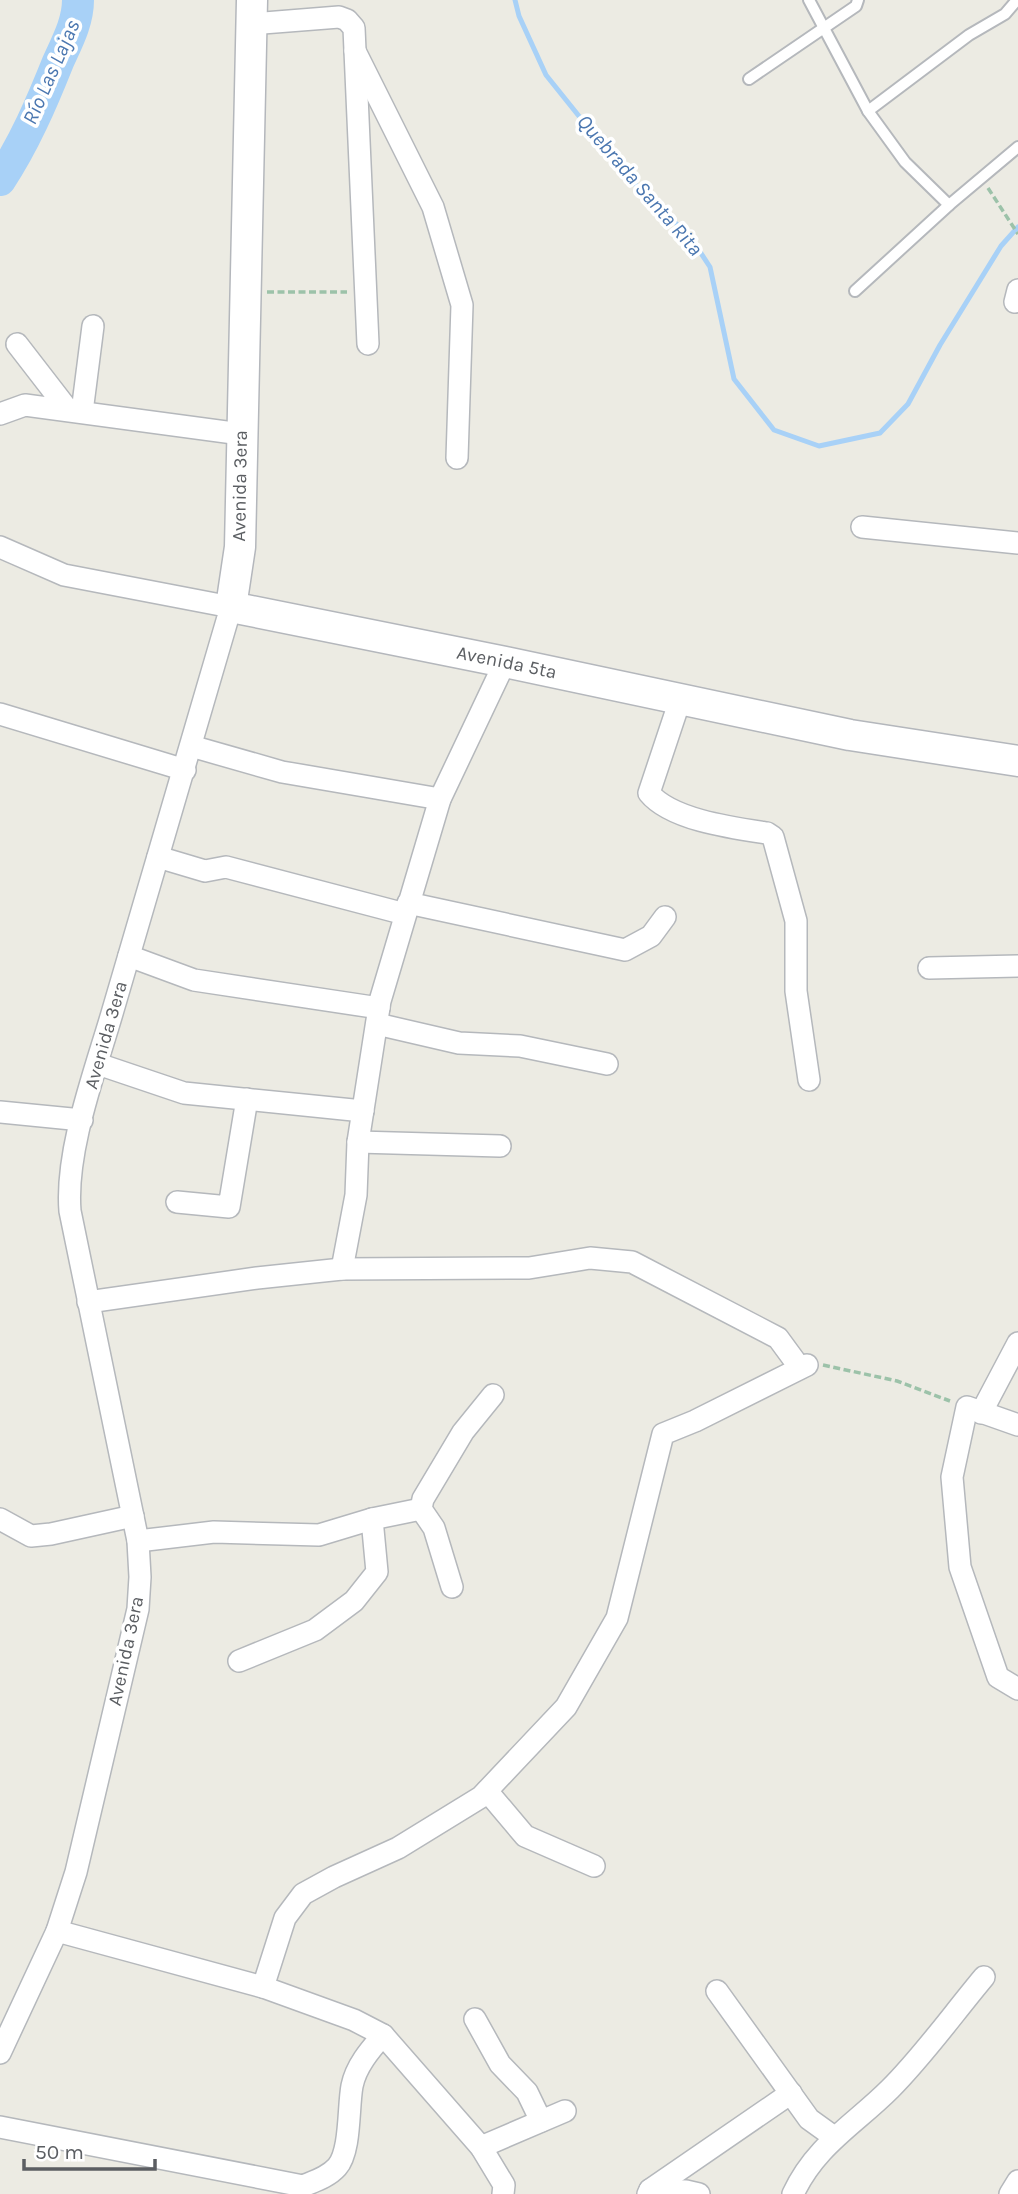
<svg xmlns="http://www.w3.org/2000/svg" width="1018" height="2194" viewBox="0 0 1018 2194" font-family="Karla,sans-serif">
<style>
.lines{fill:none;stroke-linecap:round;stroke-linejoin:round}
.stream{stroke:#a8d1f7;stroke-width:5}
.river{stroke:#a8d1f7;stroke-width:32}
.lane-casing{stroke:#b5b8bc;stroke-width:14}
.street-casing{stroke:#b5b8bc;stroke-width:24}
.secondary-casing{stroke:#b4b7bc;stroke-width:33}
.path{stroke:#9cc2a9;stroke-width:3.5;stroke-dasharray:7 3.5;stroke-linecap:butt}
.lane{stroke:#fff;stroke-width:10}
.street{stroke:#fff;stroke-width:21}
.secondary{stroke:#fff;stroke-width:30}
.labels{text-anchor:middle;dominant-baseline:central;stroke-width:7;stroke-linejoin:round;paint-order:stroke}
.street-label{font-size:19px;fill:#5b5e62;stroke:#fff}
.water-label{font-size:21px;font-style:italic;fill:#4b77b0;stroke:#fff}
</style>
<rect width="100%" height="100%" fill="#ecebe3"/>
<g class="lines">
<!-- stream -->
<path class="stream" d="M 515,0 L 519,16 L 546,75 L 611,156 L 646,197 L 689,235 L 710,267 L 734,379 L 774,430 L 819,446 L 880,433 L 908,404 L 940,345 L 977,285 L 1001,246 L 1018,227"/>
<!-- river -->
<path class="river" d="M 0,180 C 24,144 42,102 58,62 C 67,42 78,22 78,0"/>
<defs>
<g id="lane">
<path d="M 809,0 L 868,111 L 905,162 L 949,205"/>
<path d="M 749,79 L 856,6 L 858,0"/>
<path d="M 868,111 L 969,35 L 1005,14 L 1017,0"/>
<path d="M 855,291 L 949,205 L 1018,147"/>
</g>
<g id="street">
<path d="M 251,24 L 339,17 L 347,20 L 354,28 L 368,344"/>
<path d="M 355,51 L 433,207 L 462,305 L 457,458"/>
<path d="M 1015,302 L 1018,290"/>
<path d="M 17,344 L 68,410"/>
<path d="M 82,412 L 93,326"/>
<path d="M 0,414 L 25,405 L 241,434"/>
<path d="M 862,527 L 1018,543"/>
<path d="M 0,547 L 64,575 L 231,607 C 192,741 152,875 113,1010 C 96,1069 65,1150 70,1211 L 138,1541 L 140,1577 L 138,1609 L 76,1872 L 57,1931 L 0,2053"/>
<path d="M 680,700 L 649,793 C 671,820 733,828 767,833 L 773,837 L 796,921 L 796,991 L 809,1080"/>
<path d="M 0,714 L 185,770"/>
<path d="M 191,746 L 282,772 L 440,799"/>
<path d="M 158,857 L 205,871 L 226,867 L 405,914"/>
<path d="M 408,903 L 625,950 L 651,936 L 665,917"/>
<path d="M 129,956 L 194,980 L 379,1008"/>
<path d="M 929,968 L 1018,966"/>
<path d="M 377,1024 L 459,1043 L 520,1046 L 607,1064"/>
<path d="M 98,1064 L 184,1093 L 363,1111"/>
<path d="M 0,1112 L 82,1120"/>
<path d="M 358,1142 L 500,1146"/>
<path d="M 177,1202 L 229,1207 L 247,1099"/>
<path d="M 342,1269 L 356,1195 L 358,1142 L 380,1001 L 440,799 L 505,662"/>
<path d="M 88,1302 L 257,1278 L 342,1269 L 529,1268 L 590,1258 L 632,1262 L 778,1338 L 800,1368"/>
<path d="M 981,1413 L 1018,1343"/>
<path d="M 1018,1425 L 967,1407 L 952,1477 L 960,1567 L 998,1677 L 1018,1689"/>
<path d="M 0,1519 L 31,1536 L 51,1534 L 133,1516"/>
<path d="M 138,1541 L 214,1532 L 319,1535 L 372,1519 L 421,1509"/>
<path d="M 452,1587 L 434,1528 L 421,1509 L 423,1499 L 463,1432 L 493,1395"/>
<path d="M 239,1661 L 315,1630 L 354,1601 L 377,1572 L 372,1519"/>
<path d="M 487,1791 L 525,1836 L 594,1866"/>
<path d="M 57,1931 L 263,1987 L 354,2020 L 383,2035 L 481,2147 L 504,2185 L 503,2194"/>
<path d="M 263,1987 L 285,1918 L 303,1894 L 334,1877 L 398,1848 L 481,1797 L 566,1707 L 617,1618 L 663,1434 L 695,1421 L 807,1365"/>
<path d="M 717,1991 L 809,2119 L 834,2137"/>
<path d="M 475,2019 L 500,2064 L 527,2092 L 541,2121"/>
<path d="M 0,2127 L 303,2186 C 315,2181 328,2177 337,2167 C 351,2151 348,2107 352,2086 C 356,2066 370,2050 383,2035"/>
<path d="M 481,2147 L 565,2111"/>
<path d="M 650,2190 L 686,2191 L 699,2194"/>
<path d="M 648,2194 L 650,2190 L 791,2093"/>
<path d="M 793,2194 C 816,2145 854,2125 890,2089 C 924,2055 953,2014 984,1977"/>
<path d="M 1010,2194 L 1018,2181"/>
</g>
<g id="secondary">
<path id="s1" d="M 252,0 L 240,547 L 231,607 L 505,662 L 850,735 L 1018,761"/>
</g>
</defs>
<!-- lane casing -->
<use href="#lane" class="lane-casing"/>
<!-- street casing -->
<use href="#street" class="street-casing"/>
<!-- secondary casing -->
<use href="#secondary" class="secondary-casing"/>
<!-- path -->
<g class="path">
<path d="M 988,188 L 1018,234"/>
<path d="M 267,292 L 347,292"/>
<path d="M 823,1365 L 897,1381 L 950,1401"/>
</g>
<!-- lane -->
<use href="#lane" class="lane"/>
<!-- street -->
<use href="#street" class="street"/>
<!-- secondary -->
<use href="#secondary" class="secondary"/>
</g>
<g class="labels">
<!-- street labels -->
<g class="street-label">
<text transform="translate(240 486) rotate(-89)">Avenida 3era</text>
<text stroke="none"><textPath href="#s1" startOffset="889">Avenida 5ta</textPath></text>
<text transform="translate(106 1035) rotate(-74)">Avenida 3era</text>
<text transform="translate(126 1651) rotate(-78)">Avenida 3era</text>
</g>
<!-- water labels -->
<g class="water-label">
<text transform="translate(51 72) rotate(-66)">Río Las Lajas</text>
<text transform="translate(640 185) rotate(49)">Quebrada Santa Rita</text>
</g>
</g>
<!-- scale -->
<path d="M24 2159v10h131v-10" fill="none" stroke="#5b5e62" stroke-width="3.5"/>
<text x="35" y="2159" font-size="21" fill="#5b5e62" stroke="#ffffff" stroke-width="5" paint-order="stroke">50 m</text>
</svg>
